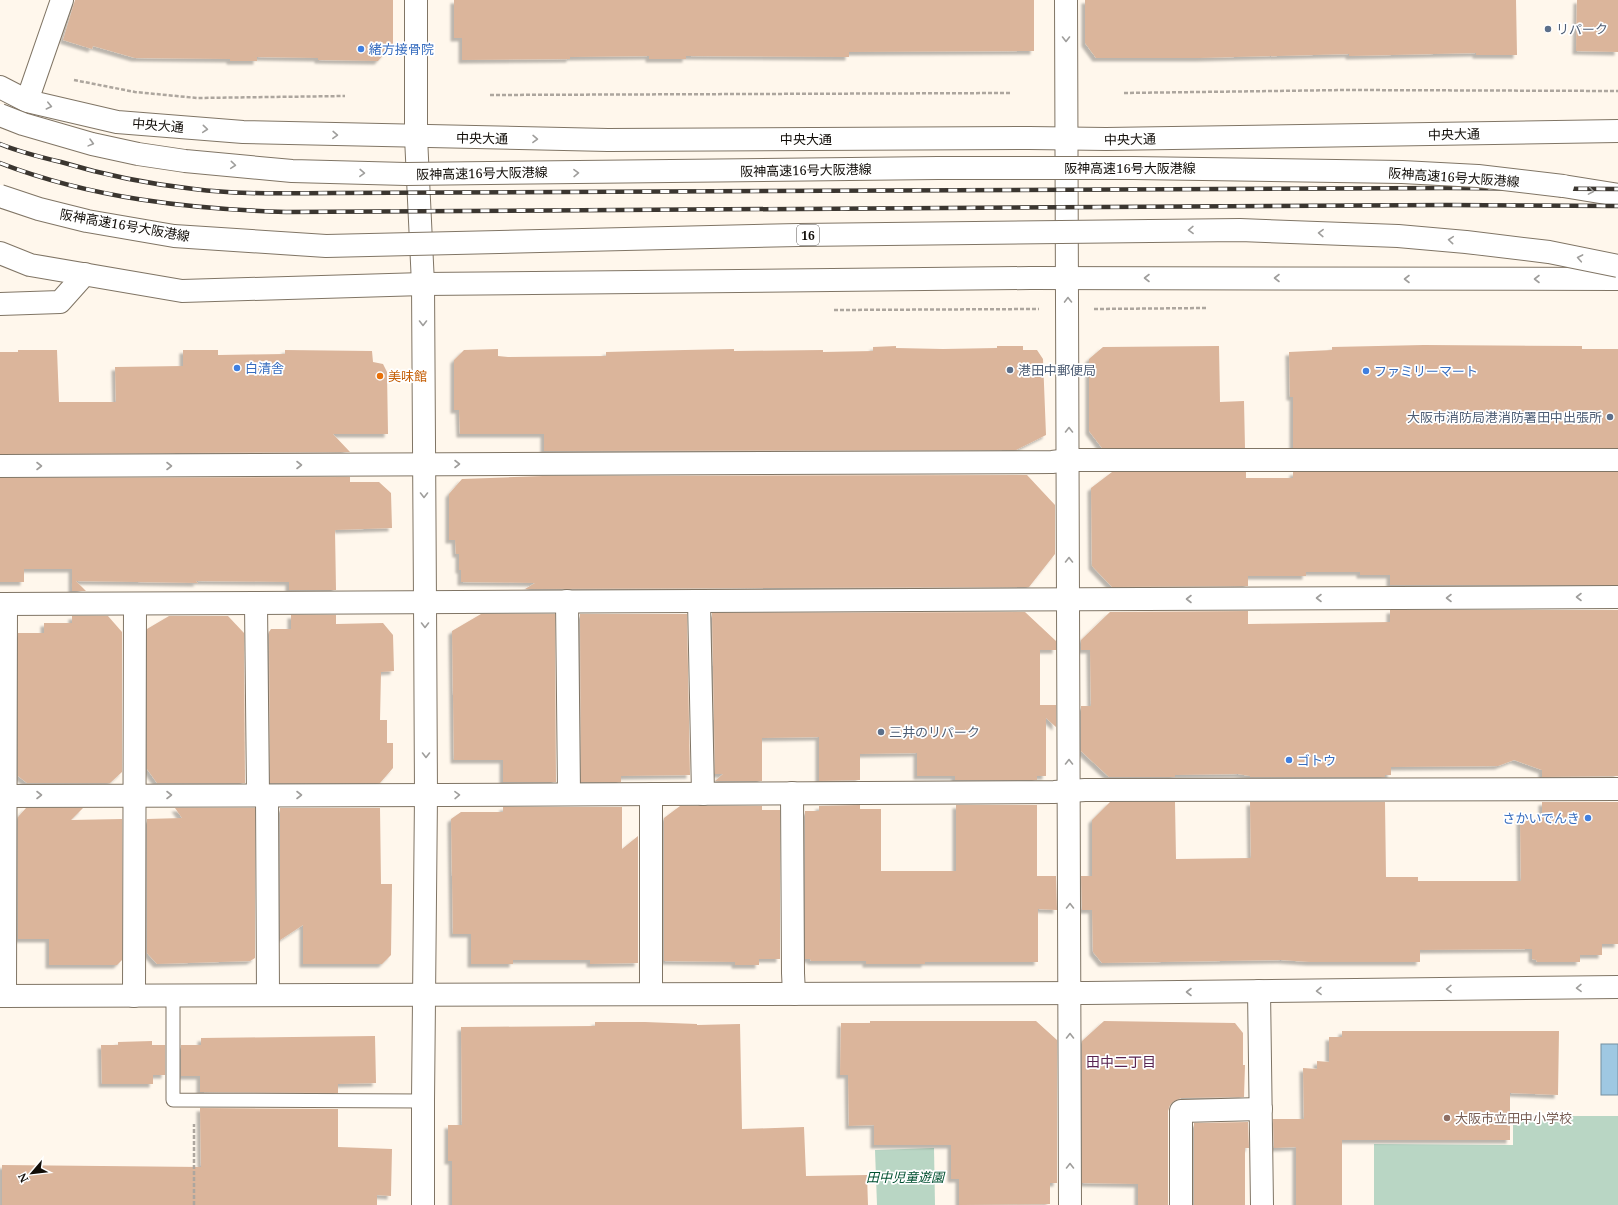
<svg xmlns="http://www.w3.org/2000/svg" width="1618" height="1205" viewBox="0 0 1618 1205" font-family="'Noto Serif','Noto Sans JP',serif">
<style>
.green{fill:#b9d6c4}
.water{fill:#9fc8e2;stroke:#7490a0}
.building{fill:#dbb59b;filter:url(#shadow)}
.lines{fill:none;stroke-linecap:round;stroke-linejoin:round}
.lane-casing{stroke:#807565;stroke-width:15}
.street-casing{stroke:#807565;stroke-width:24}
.secondary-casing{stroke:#807565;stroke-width:24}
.primary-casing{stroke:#807565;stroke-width:24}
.highway-casing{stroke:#807565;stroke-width:24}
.path{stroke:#ada69e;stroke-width:2.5;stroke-dasharray:4 2;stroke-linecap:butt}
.lane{stroke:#fff;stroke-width:13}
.street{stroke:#fff;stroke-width:22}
.secondary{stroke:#fff;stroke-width:22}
.primary{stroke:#fff;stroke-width:22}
.highway{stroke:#fff;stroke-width:22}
.rail-casing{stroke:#3b3630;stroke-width:4.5}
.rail{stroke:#fff;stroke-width:3;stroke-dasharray:9;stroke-linecap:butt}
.highway-bridge-casing{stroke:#807565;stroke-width:24;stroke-linecap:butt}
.highway-bridge{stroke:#fff;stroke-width:22}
.oneway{stroke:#9f9e9c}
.service-dot{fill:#5c6f8a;stroke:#fff;stroke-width:1.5}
.shop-dot{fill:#3f7fe0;stroke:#fff;stroke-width:1.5}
.food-dot{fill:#e8710a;stroke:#fff;stroke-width:1.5}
.education-dot{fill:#8d6e63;stroke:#fff;stroke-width:1.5}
.labels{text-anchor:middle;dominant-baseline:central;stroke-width:3.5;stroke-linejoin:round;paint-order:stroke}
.shield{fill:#fff;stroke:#585551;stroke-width:1}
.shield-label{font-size:12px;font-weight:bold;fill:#100c07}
.service-label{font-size:13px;fill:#4e5e75;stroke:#fff;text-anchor:start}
.shop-label{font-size:13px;fill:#366cbe;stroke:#fff;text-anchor:start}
.street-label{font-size:13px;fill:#100c07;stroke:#fff}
.food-label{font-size:13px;fill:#c56008;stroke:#fff;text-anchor:start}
.education-label{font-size:13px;fill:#785e54;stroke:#fff;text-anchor:start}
.park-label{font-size:13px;font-style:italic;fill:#005031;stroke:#fff}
.neighbourhood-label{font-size:14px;fill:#582350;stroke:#fff}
</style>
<defs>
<filter id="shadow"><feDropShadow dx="-3.5" dy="3.5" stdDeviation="1" flood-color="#0004"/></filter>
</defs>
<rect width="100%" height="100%" fill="#fff7ec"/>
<!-- green -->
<g class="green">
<path d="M 1513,1116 L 1618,1116 L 1618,1205 L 1374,1205 L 1374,1144 L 1513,1145 Z"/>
<path d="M 934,1148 L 935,1205 L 877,1205 L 875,1150 Z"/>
</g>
<!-- water -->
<rect class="water" x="1601" y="1044" width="17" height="51"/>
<!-- building -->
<g class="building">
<path d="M 75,0 L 393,0 L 393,44 L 378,61 L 318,60 L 318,58 L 257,57 L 257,61 L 230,61 L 230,59 L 135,58 L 93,46 L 92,49 L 63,40 Z"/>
<path d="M 454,0 L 1034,0 L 1034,51 L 849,52 L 849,57 L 686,56 L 686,59 L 649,59 L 649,56 L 570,57 L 570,59 L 462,60 L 462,38 L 454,38 Z"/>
<path d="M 1085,0 L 1516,0 L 1517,55 L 1476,55 L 1476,53 L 1349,56 L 1349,54 L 1199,58 L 1096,58 L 1085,43 Z"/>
<path d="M 1577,0 L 1618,0 L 1618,52 L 1576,51 Z"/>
<path d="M 1424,345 L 1582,346 L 1582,349 L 1618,349 L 1618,448 L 1293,448 L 1293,397 L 1290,397 L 1289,352 L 1332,350 L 1332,347 Z"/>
<path d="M 896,346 L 896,348 L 943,349 L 997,348 L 997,346 L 1023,346 L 1023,350 L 1037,350 L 1043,359 L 1046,435 L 1016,450 L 544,451 L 544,434 L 460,434 L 459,410 L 454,410 L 454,360 L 464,350 L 498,349 L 498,356 L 508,357 L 606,356 L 606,352 L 685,350 L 734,349 L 734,351 L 823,350 L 823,352 L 873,351 L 873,347 Z"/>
<path d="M 1219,346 L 1220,402 L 1244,401 L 1245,448 L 1102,448 L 1089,431 L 1089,359 L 1103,347 Z"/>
<path d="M 18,350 L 57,350 L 59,402 L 116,402 L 115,367 L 183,366 L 183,350 L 218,350 L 218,355 L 285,354 L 285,350 L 372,351 L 373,362 L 383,364 L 387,372 L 388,434 L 333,434 L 350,452 L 0,454 L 0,352 L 18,352 Z"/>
<path d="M 1112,472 L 1246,472 L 1246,478 L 1293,478 L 1293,472 L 1618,472 L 1618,585 L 1390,585 L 1390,575 L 1360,575 L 1360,572 L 1306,572 L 1306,576 L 1248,576 L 1248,586 L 1112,587 L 1092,566 L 1091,488 Z"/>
<path d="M 1027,475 L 1055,505 L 1055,554 L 1029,587 L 525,589 L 535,583 L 461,582 L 461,570 L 459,570 L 459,554 L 456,554 L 455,540 L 449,540 L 449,494 L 462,479 L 543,476 Z"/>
<path d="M 350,477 L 350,482 L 379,482 L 391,493 L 392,528 L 335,530 L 336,590 L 289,590 L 289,582 L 196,581 L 198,583 L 76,581 L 86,591 L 72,591 L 72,569 L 24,569 L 24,582 L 0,582 L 0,478 Z"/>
<path d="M 1390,610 L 1618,610 L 1618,776 L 1542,777 L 1542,770 L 1514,760 L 1498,766 L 1391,767 L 1391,775 L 1385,775 L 1385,777 L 1250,777 L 1250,776 L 1238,774 L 1175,775 L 1175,777 L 1109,777 L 1081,751 L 1081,706 L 1091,706 L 1090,650 L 1081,650 L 1081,640 L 1110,612 L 1248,611 L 1248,624 L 1390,622 Z"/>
<path d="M 1025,612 L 1056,641 L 1056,650 L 1040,650 L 1040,705 L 1056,705 L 1056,727 L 1046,718 L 1046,776 L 1037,776 L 1037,780 L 955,780 L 955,776 L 917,776 L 917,753 L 860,754 L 860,780 L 819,781 L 819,737 L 762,738 L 762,781 L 715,781 L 723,774 L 715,774 L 712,613 Z"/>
<path d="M 481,614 L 555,614 L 556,782 L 503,782 L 503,760 L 454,760 L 452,631 Z"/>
<path d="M 580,614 L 687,614 L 690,775 L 621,776 L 621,782 L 581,782 Z"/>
<path d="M 291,615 L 336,615 L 336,624 L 383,623 L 393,635 L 394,671 L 381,672 L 380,720 L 387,720 L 387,743 L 393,743 L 393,768 L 380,783 L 270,783 L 269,632 L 271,629 L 291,629 Z"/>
<path d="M 72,616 L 108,616 L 122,632 L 122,772 L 110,783 L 27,783 L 18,776 L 18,633 L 44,633 L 44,623 L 72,623 Z"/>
<path d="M 169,616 L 228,616 L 244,633 L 245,783 L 157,783 L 147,769 L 147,629 Z"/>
<path d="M 1110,802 L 1175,802 L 1176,859 L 1251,858 L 1250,802 L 1385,802 L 1386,877 L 1418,877 L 1418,881 L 1521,881 L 1520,819 L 1542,818 L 1542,802 L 1618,802 L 1618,944 L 1602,944 L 1602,955 L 1580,955 L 1580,962 L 1537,962 L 1536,960 L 1532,959 L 1532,949 L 1420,950 L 1420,962 L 1310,962 L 1281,960 L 1102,963 L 1093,952 L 1092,910 L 1082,910 L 1081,876 L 1092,876 L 1092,820 Z"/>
<path d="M 860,805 L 860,809 L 881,809 L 881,871 L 956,871 L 956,805 L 1037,805 L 1037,876 L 1056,876 L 1057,910 L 1038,909 L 1038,962 L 925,962 L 925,964 L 866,964 L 866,961 L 811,961 L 810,959 L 805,959 L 805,811 L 819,811 L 819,806 Z"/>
<path d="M 680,806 L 762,806 L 762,810 L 780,810 L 780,959 L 759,959 L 759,965 L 735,965 L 735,962 L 664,961 L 664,818 Z"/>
<path d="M 503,807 L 622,807 L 622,849 L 638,836 L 638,963 L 590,964 L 590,960 L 513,960 L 513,964 L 471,964 L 471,934 L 453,934 L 451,819 L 461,812 L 503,812 Z"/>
<path d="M 26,808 L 83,808 L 71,820 L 122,819 L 122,960 L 117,965 L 49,965 L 49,939 L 18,939 L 18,817 Z"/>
<path d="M 175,808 L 255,808 L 255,958 L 250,961 L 157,964 L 147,953 L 147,819 L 182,818 Z"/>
<path d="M 280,808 L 380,808 L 381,884 L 392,884 L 391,955 L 382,964 L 303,964 L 303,925 L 280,940 Z"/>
<path d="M 870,1021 L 1036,1021 L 1057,1040 L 1057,1183 L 1050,1183 L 1050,1204 L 959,1205 L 959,1179 L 951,1179 L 951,1145 L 874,1145 L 874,1125 L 849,1126 L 848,1075 L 840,1075 L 841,1023 L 870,1023 Z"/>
<path d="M 1104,1021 L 1235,1023 L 1243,1033 L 1243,1065 L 1245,1065 L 1244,1097 L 1181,1098 L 1174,1101 L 1170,1105 L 1168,1111 L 1168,1205 L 1138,1205 L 1138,1184 L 1082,1183 L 1082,1041 Z"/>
<path d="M 595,1022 L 645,1022 L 697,1024 L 697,1025 L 740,1024 L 742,1129 L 804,1127 L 806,1176 L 867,1175 L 868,1205 L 452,1205 L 452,1161 L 448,1161 L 448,1125 L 462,1125 L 461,1027 L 595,1026 Z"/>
<path d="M 1342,1031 L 1559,1031 L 1558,1095 L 1510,1093 L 1510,1140 L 1342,1140 L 1342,1205 L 1296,1205 L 1296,1147 L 1274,1148 L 1273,1119 L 1304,1119 L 1303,1068 L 1317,1069 L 1317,1061 L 1329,1062 L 1329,1037 L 1342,1037 Z"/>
<path d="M 375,1036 L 376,1083 L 338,1084 L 338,1093 L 200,1092 L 200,1076 L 181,1076 L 181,1045 L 201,1045 L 201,1038 Z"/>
<path d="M 152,1041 L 152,1045 L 165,1045 L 165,1075 L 153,1075 L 153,1084 L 102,1084 L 101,1045 L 118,1045 L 118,1042 Z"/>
<path d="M 200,1108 L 338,1109 L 338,1147 L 392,1149 L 391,1196 L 377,1195 L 377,1205 L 2,1205 L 2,1165 L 201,1167 Z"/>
<path d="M 1248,1122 L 1249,1148 L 1245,1148 L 1245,1205 L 1194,1205 L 1194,1123 Z"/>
</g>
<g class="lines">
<defs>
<path id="lane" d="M 173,995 L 173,1100 L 423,1101"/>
<g id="street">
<path d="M 1066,0 L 1070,1205"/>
<path d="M 27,101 L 62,0"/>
<path d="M 416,137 L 423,284 L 425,602 L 426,795 L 423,1101 L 423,1205"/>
<path d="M 0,304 L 60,302 L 85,274"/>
<path d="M 0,466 L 1052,462 L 1069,460 L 1618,460"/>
<path d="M 567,601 L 569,794"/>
<path d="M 699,601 L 703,794"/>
<path d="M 0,604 L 1618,597"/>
<path d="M 256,604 L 258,795"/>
<path d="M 792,793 L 793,973 L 794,994"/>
<path d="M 651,794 L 651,993"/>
<path d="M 0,796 L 442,795 L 1054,792 L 1085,790 L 1618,789"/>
<path d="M 267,796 L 268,995"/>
<path d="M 1259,991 L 1262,1205"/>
<path d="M 0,996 L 1086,993 L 1618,987"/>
<path d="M 5,996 L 6,604"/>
<path d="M 134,996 L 135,605"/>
<path d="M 1181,1205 L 1181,1111 L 1261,1109"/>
</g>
<path id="secondary" d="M 416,0 L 416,137"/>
<g id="primary">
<path d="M 0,87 L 27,101 L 117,122 L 243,132 L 608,140 L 1029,138 L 1106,139 L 1618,131"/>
<path d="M 0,253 L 30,265 L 182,291 L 423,284 L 1030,278 L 1618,279"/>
</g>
<path id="highway" d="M 1563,186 L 1618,195"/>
</defs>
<!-- lane casing -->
<use href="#lane" class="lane-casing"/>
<!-- street casing -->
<use href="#street" class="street-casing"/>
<!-- secondary casing -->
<use href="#secondary" class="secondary-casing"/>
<!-- primary casing -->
<use href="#primary" class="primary-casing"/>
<!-- highway casing -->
<use href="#highway" class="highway-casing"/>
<!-- path -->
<g class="path">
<path d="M 74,80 L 135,92 L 197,98 L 345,96"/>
<path d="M 1124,93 L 1347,90 L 1618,91"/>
<path d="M 490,95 L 1012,93"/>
<path d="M 1094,309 L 1207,308"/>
<path d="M 834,310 L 1039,309"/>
<path d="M 194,1205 L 194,1124"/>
</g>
<!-- lane -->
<use href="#lane" class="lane"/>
<!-- street -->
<use href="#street" class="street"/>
<!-- secondary -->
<use href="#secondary" class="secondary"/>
<!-- primary -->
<use href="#primary" class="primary"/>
<!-- highway -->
<use href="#highway" class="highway"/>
<defs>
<g id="rail">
<path d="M 0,144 C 20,152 40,157 61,162 C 104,175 149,184 194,189 C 240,195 287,193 334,193 L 1447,188 L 1618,189"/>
<path d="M 0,163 C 91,198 189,209 286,212 L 1447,205 L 1618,206"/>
</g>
</defs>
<!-- rail casing -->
<use href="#rail" class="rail-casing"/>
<!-- rail -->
<use href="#rail" class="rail"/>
<defs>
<g id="highway-bridge">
<path d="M 0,115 L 23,124 L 92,144 L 138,154 L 185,161 L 292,171 L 406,174 L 938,168 L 1133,168 L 1402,172 L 1478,176 L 1563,186"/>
<path d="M 0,196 L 39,209 L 87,221 L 174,236 L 326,246 L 799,235 L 1240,230 L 1398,236 L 1466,242 L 1549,252 L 1618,266"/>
</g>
</defs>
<!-- highway-bridge casing -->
<use href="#highway-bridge" class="highway-bridge-casing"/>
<!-- highway-bridge -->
<use href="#highway-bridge" class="highway-bridge"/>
</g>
<!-- one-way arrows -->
<defs><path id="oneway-chevron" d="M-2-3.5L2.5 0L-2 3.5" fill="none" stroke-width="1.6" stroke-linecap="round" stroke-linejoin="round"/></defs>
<g class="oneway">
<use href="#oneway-chevron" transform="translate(1066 39) rotate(90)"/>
<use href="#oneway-chevron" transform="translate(49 106) rotate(13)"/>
<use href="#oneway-chevron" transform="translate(205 129) rotate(5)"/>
<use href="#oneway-chevron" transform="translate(335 135) rotate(2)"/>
<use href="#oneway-chevron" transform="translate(535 139) rotate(1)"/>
<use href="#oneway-chevron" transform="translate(91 143) rotate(15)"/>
<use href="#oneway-chevron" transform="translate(233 165) rotate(5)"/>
<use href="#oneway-chevron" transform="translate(362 173) rotate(2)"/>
<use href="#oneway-chevron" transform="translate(576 173) rotate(-1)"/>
<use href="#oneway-chevron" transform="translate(1591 191) rotate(10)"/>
<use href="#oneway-chevron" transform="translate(1191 230) rotate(179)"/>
<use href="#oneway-chevron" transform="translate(1321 233) rotate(-178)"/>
<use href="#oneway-chevron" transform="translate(1451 240) rotate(-175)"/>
<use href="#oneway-chevron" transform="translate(1580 258) rotate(-169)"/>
<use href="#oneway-chevron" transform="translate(1147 278) rotate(-180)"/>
<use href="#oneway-chevron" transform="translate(1277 278) rotate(-180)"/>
<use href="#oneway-chevron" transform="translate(1407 279) rotate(-180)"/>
<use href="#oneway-chevron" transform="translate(1537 279) rotate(-180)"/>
<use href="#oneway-chevron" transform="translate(1068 300) rotate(-91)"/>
<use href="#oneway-chevron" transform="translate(423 323) rotate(90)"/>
<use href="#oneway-chevron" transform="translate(1069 430) rotate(-90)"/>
<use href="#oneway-chevron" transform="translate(457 464)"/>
<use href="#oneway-chevron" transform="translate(299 465)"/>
<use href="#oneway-chevron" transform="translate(39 466)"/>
<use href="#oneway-chevron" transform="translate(169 466)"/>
<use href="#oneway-chevron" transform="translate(424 495) rotate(90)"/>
<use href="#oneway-chevron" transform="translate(1069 560) rotate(-90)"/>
<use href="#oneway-chevron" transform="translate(1579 597) rotate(180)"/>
<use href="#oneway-chevron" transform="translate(1319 598) rotate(180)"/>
<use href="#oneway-chevron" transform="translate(1449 598) rotate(180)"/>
<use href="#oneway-chevron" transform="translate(1189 599) rotate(180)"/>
<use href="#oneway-chevron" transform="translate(425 625) rotate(90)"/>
<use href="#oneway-chevron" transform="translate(426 755) rotate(90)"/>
<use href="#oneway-chevron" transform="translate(1069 762) rotate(-90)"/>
<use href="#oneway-chevron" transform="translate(39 795)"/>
<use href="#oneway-chevron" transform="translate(169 795)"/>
<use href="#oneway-chevron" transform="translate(299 795)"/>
<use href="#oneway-chevron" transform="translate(457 795) rotate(-1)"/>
<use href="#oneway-chevron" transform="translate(1070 906) rotate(-90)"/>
<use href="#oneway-chevron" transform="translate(1579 988) rotate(179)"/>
<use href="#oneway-chevron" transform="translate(1449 989) rotate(179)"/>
<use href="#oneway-chevron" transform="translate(1319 991) rotate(179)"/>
<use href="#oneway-chevron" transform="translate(1189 992) rotate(180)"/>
<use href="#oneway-chevron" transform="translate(1070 1036) rotate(-90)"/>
<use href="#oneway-chevron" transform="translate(1070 1166) rotate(-90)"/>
</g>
<!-- markers -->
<g class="service-dot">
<circle cx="1548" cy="29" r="4"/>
<circle cx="1010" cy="370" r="4"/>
<circle cx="1610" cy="417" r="4"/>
<circle cx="881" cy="732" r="4"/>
</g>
<g class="shop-dot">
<circle cx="361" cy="49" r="4"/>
<circle cx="237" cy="368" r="4"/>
<circle cx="1366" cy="371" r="4"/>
<circle cx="1289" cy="760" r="4"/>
<circle cx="1588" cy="818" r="4"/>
</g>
<circle class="food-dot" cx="380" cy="376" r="4"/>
<circle class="education-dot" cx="1447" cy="1118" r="4"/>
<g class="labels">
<!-- shield labels -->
<rect class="shield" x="797" y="225" width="22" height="20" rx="3"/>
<g class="shield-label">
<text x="808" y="235">16</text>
</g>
<!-- service labels -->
<g class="service-label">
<text x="1556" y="29">リパーク</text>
<text x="1018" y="370">港田中郵便局</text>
<text x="1602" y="417" text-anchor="end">大阪市消防局港消防署田中出張所</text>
<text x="889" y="732">三井のリパーク</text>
</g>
<!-- shop labels -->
<g class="shop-label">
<text x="369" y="49">緒方接骨院</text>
<text x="245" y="368">白清舎</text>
<text x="1374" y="371">ファミリーマート</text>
<text x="1297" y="760">ゴトウ</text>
<text x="1580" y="818" text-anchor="end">さかいでんき</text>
</g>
<!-- street labels -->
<g class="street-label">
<text transform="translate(158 125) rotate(5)">中央大通</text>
<text transform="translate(1454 134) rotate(-1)">中央大通</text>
<text transform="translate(482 138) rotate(1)">中央大通</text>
<text x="806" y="139">中央大通</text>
<text transform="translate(1130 139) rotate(-1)">中央大通</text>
<text x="1130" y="168">阪神高速16号大阪港線</text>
<text transform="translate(806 170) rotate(-1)">阪神高速16号大阪港線</text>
<text transform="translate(482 173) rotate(-1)">阪神高速16号大阪港線</text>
<text transform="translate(1454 177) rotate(4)">阪神高速16号大阪港線</text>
<text transform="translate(125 225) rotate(10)">阪神高速16号大阪港線</text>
</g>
<!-- food labels -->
<g class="food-label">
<text x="388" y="376">美味館</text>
</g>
<!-- education labels -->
<g class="education-label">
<text x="1455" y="1118">大阪市立田中小学校</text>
</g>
<!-- park labels -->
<g class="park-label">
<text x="905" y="1177">田中児童遊園</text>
</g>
<!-- neighbourhood labels -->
<g class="neighbourhood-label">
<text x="1121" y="1061">田中二丁目</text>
</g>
</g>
<!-- north arrow -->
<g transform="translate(32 1173) rotate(242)" stroke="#ffffff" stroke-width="3" paint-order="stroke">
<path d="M0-3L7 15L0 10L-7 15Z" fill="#100c07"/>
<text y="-6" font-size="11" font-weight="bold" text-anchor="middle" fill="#100c07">N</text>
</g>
</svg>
